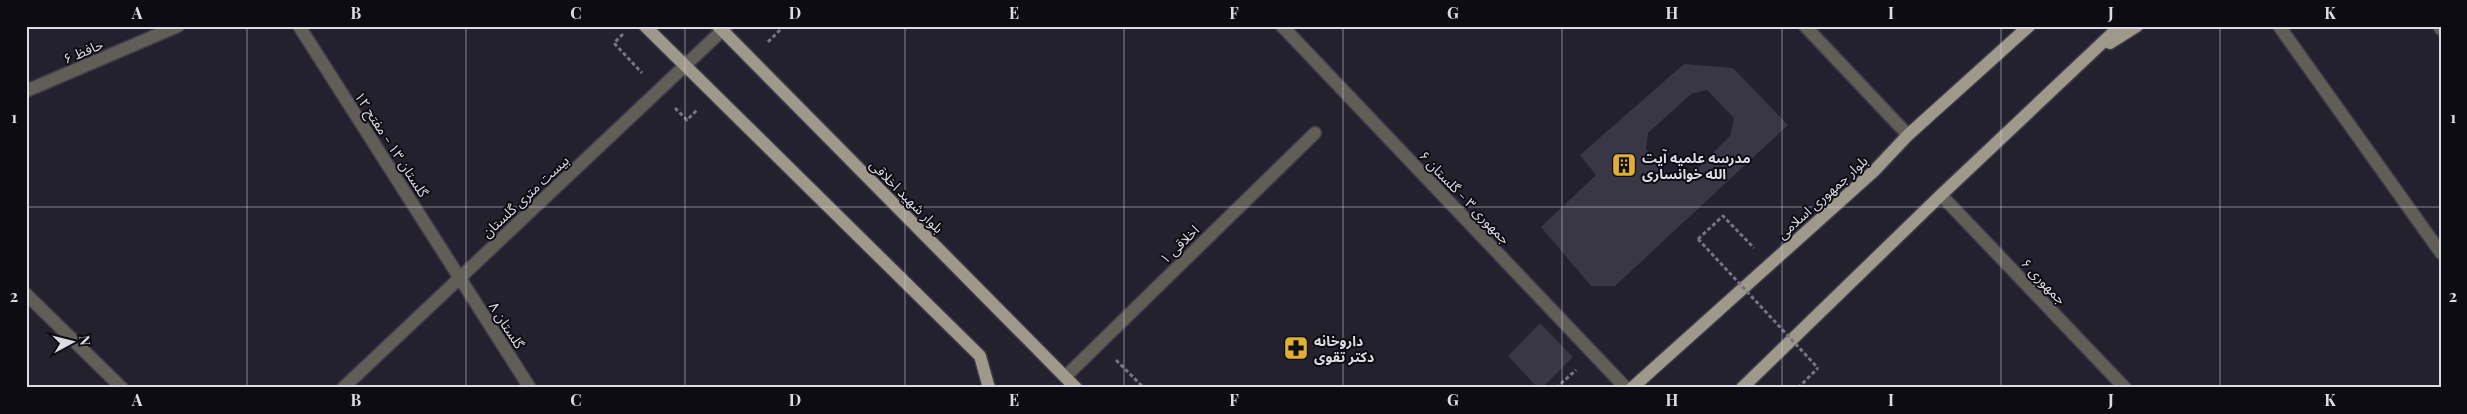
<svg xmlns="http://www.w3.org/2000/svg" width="2467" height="414" viewBox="0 0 2467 414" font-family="'Playfair Display','Noto Sans Arabic',serif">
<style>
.building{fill:#393745;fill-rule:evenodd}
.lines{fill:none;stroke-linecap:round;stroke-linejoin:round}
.minor-casing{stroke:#3e3b48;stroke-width:15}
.major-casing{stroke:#3e3b48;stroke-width:15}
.path{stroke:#767480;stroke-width:3;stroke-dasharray:4 2.5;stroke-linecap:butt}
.minor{stroke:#615e57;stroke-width:12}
.major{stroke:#9f998b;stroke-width:12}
.path-bridge{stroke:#767480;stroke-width:3;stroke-dasharray:4 2.5;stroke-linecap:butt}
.grid{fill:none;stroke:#dddce5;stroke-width:1;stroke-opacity:0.55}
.labels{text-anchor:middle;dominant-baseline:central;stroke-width:4;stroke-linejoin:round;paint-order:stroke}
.street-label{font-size:14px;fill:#dddce5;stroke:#0d0c12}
.poi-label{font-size:14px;font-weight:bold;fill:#dddce5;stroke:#0d0c12;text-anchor:start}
.neatline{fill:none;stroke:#dddce5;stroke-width:2}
.grid-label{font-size:16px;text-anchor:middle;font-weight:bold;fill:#dddce5}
</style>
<rect width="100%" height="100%" fill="#24212f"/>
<!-- building -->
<g class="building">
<path d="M 1684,64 L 1733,68 L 1788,125 L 1615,286 L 1591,286 L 1541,227 L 1596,175 L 1580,155 ZM 1707,90 L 1734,118 L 1730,136 L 1688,178 L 1670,177 L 1646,149 L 1648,133 L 1691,94 Z"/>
<path d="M 1540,323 L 1573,357 L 1542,388 L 1538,388 L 1508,356 Z"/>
</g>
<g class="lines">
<defs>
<g id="minor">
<path d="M 299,26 L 530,388"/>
<path d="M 1282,26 L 1626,388"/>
<path d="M 1805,26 L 1908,135"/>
<path d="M 2279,26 L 2441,253"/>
<path d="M 2439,26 L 2441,29"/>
<path d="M 26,91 L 178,26"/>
<path d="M 1941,195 L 2125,388"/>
<path d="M 26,294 L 122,388"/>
<path d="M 1065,377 L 1315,133"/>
<path d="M 343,388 L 727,26"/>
</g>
<g id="major">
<path d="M 645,26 L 980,356 L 989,388"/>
<path d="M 718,26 L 1076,388"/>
<path d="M 2110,43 L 2137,26"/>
<path d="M 1632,388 L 1875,170 L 1908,135 L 2029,26"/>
<path d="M 1742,388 L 1941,195 L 2120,26"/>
</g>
</defs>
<!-- minor casing -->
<use href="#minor" class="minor-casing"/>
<!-- major casing -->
<use href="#major" class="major-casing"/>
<!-- path -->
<g class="path">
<path d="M 623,34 L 614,43 L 642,73"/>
<path d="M 768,42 L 784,26"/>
<path d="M 675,108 L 687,120 L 697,110"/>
<path d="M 1698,239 L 1723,216 L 1754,248"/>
<path d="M 1116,360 L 1144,388"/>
<path d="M 1556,388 L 1576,370"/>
<path d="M 1798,388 L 1818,368"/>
</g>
<!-- minor -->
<use href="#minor" class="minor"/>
<!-- major -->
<use href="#major" class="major"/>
<!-- path-bridge -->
<path class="path-bridge" d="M 1698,239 L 1818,368"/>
</g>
<!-- grid -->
<path class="grid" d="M 247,26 L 247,388M 466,26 L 466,388M 685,26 L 685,388M 905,26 L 905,388M 1124,26 L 1124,388M 1343,26 L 1343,388M 1562,26 L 1562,388M 1782,26 L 1782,388M 2001,26 L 2001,388M 2220,26 L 2220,388M 26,207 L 2441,207"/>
<!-- icons -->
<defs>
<symbol id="building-square" viewBox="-11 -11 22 22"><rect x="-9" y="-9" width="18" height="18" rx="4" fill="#e1af34" stroke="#0d0c12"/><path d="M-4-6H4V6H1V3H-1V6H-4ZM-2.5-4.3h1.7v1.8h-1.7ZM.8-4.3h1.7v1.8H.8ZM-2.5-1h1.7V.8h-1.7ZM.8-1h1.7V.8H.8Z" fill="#111"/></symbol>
<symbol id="pharmacy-square" viewBox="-11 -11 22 22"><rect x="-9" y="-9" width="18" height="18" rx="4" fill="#e1af34" stroke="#0d0c12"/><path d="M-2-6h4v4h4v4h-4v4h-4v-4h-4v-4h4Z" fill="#111"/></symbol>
</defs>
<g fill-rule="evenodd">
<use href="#building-square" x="1610" y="151" width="28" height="28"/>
<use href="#pharmacy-square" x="1282" y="334" width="28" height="28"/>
</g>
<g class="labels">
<!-- street labels -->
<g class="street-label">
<text transform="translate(83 51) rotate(-23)">حافظ ۶</text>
<text transform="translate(392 144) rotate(57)">گلستان ۱۳ - مفتح ۱۲</text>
<text transform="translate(525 196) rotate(-43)">بیست متری گلستان</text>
<text transform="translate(907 196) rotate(45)">بلوار شهید اخلاقی</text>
<text transform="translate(1465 197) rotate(46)">جمهوری ۳ - گلستان ۶</text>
<text transform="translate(1822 197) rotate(-42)">بلوار جمهوری اسلامی</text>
<text transform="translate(1179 244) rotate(-44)">اخلاقی ۱</text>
<text transform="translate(2044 281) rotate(46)">جمهوری ۶</text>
<text transform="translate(507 325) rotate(57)">گلستان ۸</text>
</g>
<!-- poi labels -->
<g class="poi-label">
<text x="1642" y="157">مدرسه علمیه آیت<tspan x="1642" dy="16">الله خوانساری</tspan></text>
<text x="1314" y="340">داروخانه<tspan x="1314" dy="16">دکتر تقوی</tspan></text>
</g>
</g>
<!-- border -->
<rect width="2467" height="414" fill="none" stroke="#0d0c12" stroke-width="55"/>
<!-- north arrow -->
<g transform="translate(72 342) rotate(83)" stroke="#0d0c12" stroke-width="4" paint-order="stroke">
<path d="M0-4L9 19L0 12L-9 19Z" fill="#dddce5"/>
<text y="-8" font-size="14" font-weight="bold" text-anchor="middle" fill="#dddce5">N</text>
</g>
<rect x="28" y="28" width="2412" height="358" class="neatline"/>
<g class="grid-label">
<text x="137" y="19">A</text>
<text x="356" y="19">B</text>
<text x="576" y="19">C</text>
<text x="795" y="19">D</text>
<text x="1014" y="19">E</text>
<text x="1234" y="19">F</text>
<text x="1453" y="19">G</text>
<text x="1672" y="19">H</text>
<text x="1891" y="19">I</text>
<text x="2111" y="19">J</text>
<text x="2330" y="19">K</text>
<text x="14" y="123">1</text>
<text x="2453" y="123">1</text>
<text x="14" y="302">2</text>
<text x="2453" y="302">2</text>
<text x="137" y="406">A</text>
<text x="356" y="406">B</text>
<text x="576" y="406">C</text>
<text x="795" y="406">D</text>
<text x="1014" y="406">E</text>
<text x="1234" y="406">F</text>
<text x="1453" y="406">G</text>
<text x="1672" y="406">H</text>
<text x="1891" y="406">I</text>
<text x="2111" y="406">J</text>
<text x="2330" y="406">K</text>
</g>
</svg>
